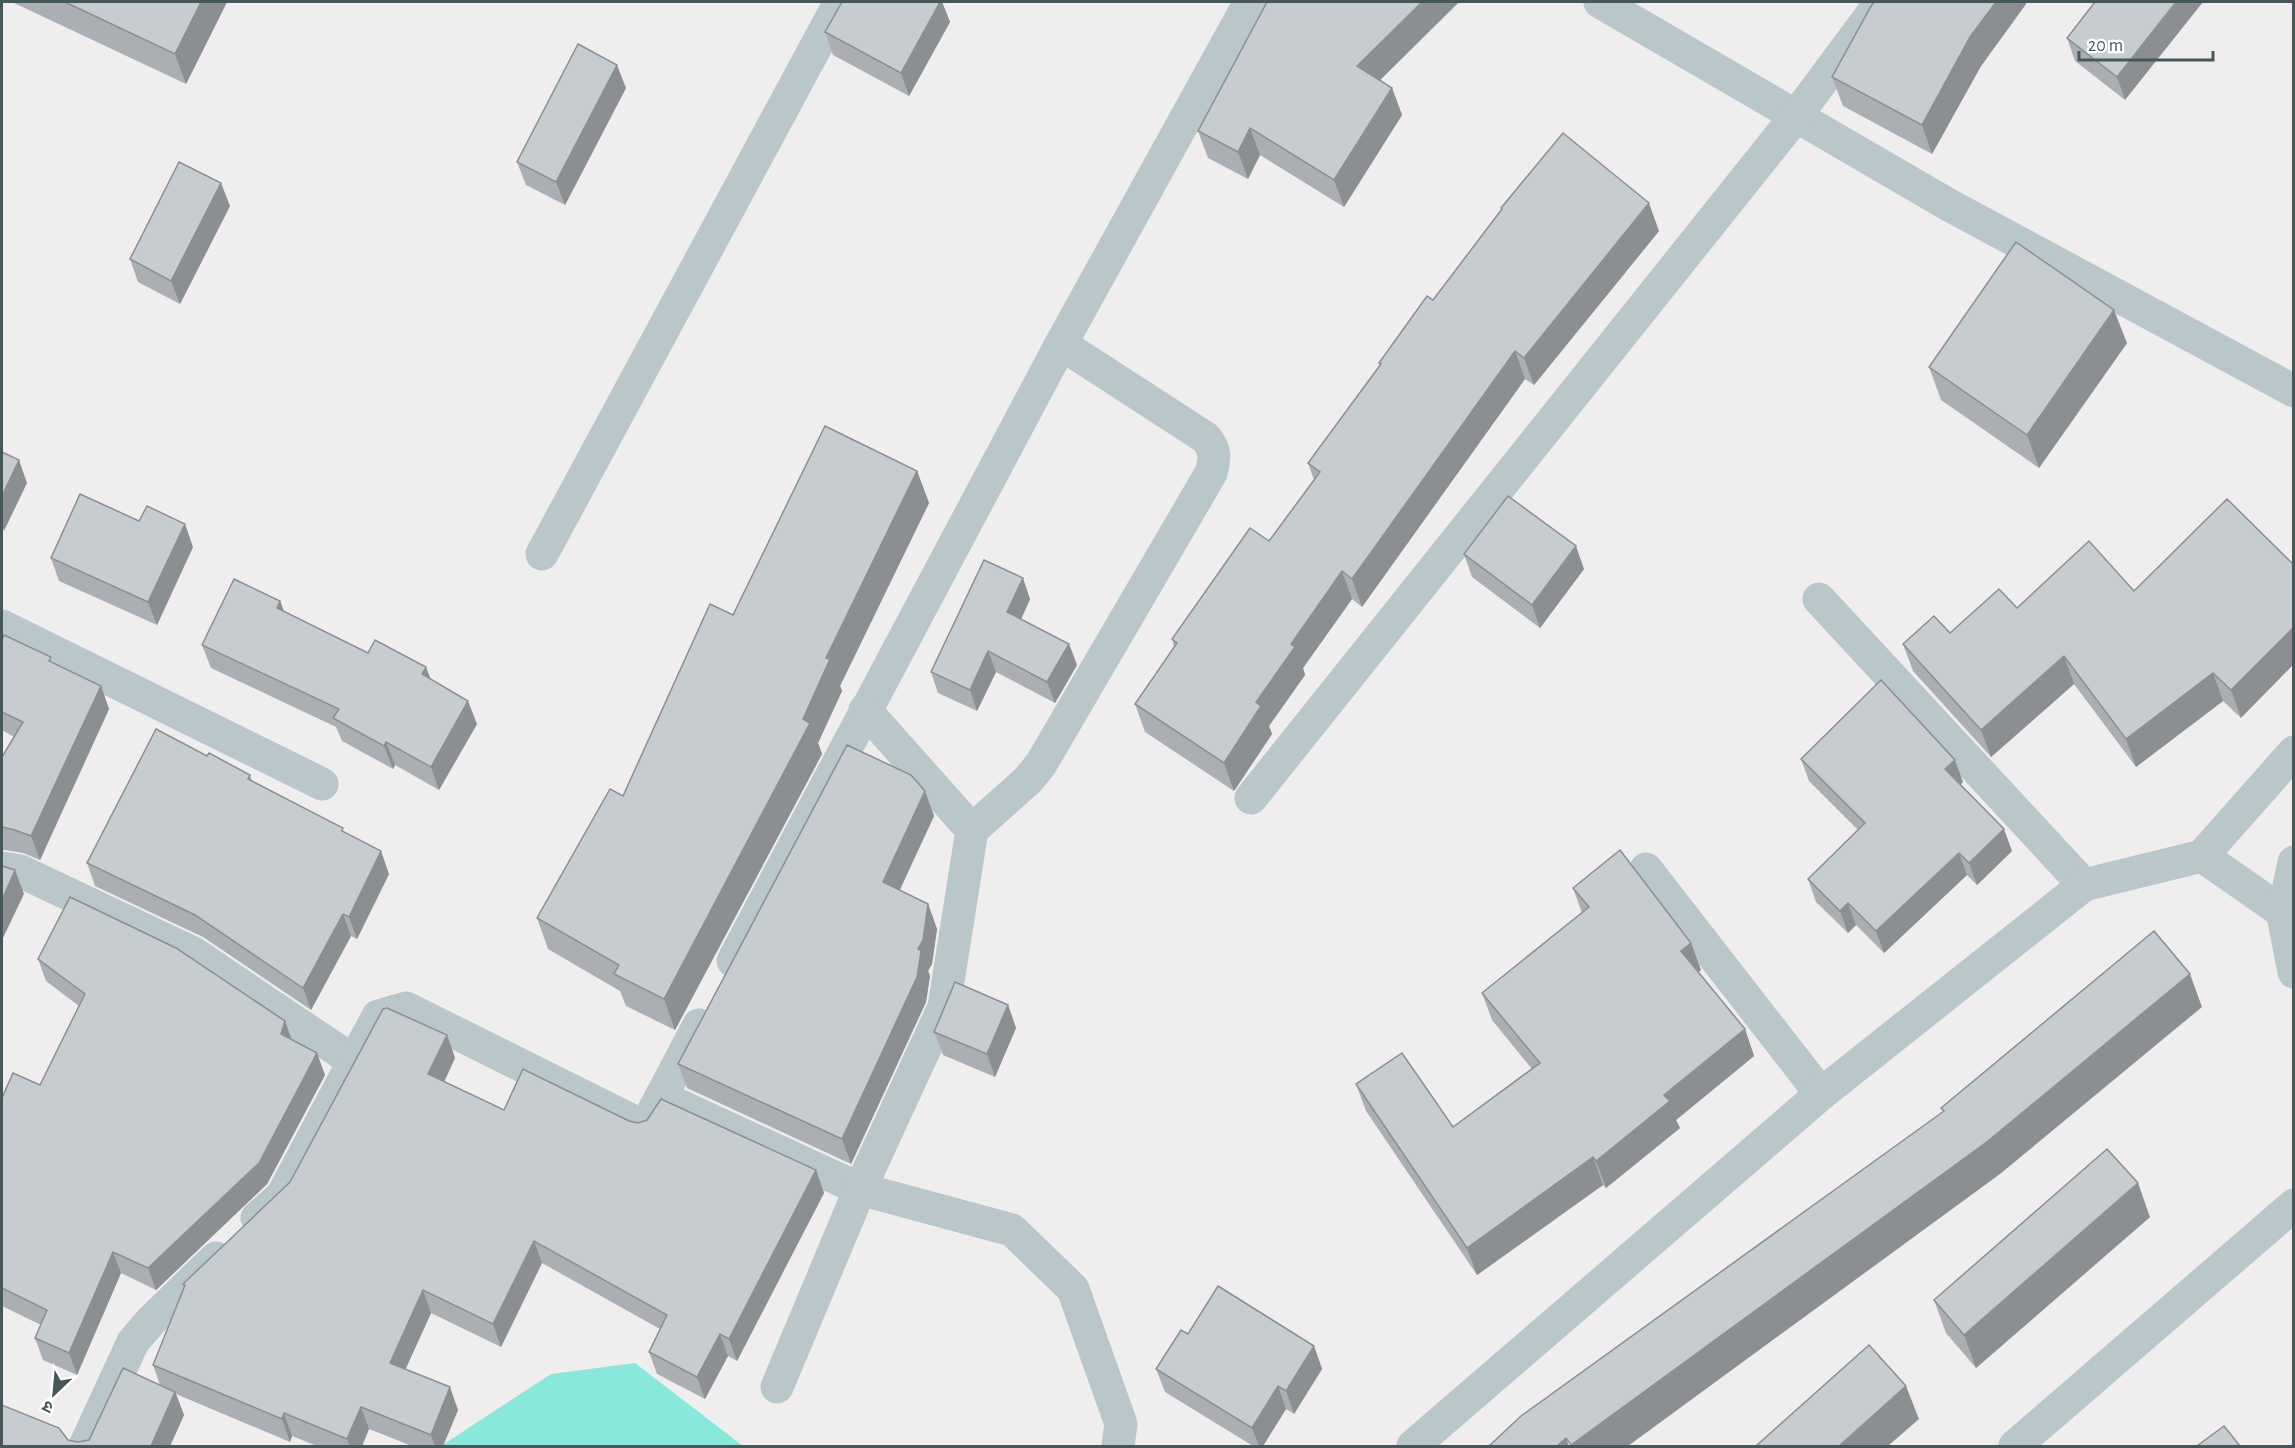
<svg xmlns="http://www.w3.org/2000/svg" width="2295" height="1448" viewBox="0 0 2295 1448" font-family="'Alegreya Sans','Noto Sans Devanagari',sans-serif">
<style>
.water{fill:#8ae8da}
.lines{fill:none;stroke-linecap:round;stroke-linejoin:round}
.minor{stroke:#b9c7ca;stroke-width:33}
.wall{fill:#abafb3}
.shaded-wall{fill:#8b8f92}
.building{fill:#c7ccd0;stroke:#8b8f92;stroke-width:1.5}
</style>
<rect width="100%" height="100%" fill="#f0edee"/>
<!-- water -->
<path class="water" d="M 635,1363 L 743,1446 L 441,1446 L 551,1374 Z"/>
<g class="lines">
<!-- minor -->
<g class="minor">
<path d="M 1600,2 L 1949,205 L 2294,391"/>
<path d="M 542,554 L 840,2"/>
<path d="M 1819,599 L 2084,885"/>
<path d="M 2,626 L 322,784"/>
<path d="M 1251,798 L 1796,116 L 1881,2"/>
<path d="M 972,830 L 1028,780 L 1041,764 L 1211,473 C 1215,458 1216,451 1206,438 L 1061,344"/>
<path d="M 2202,856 L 2294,920"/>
<path d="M 2294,862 L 2283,915 L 2294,972"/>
<path d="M 2,868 L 20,871 L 193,953 L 355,1062"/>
<path d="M 1646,869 L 1821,1094"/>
<path d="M 733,961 L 1061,344 L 1250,2"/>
<path d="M 661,1097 L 860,1189 L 1012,1230 L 1073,1289 L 1121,1424 L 1118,1446"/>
<path d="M 257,1218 L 282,1196 L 378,1016 L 406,1008 L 645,1127 L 699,1025"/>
<path d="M 777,1387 L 860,1189 L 944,1007 L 972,830 L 865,710"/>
<path d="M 85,1446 L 133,1342 L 151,1321 L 216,1258"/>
<path d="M 1413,1446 L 1821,1094 L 2084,885 L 2202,856 L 2294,752"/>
<path d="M 2015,1446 L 2294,1205"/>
</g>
</g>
<!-- wall -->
<g class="wall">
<path d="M 12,2 L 227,2 L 186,84 Z"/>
<path d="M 842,2 L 942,2 L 950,22 L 909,96 L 833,55 L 825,32 Z"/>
<path d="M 1459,2 L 1380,80 L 1392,88 L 1402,115 L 1344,207 L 1260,155 L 1248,179 L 1208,158 L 1198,131 Z"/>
<path d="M 1874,2 L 2025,2 L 2026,4 L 1981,66 L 1932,154 L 1843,106 L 1832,77 Z"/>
<path d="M 2095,2 L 2125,100 L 2075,61 L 2067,38 Z"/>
<path d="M 626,88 L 565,205 L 526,185 L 517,162 Z"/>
<path d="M 230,206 L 180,304 L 138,282 L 130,259 Z"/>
<path d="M 1501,208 L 1659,231 L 1534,385 L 1525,379 L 1362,607 L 1352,599 L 1303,668 L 1305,675 L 1269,726 L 1272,734 L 1234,791 L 1145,732 L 1135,704 L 1174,647 L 1172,639 L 1269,541 L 1314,480 L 1308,463 L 1380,365 L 1379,363 L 1433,300 L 1502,210 Z"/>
<path d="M 2127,343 L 2039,468 L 1941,400 L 1929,367 Z"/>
<path d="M 917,471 L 929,503 L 840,686 L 842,691 L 818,743 L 822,754 L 675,1030 L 626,1006 L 620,991 L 548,949 L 537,918 L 623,796 L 733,615 Z"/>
<path d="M 2227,499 L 2241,718 L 2223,701 L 2136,767 L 2074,684 L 1991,757 L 1913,671 L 1903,644 L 1950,633 L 2017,608 L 2134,591 Z"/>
<path d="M 193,547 L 157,625 L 59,581 L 51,558 Z"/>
<path d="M 1464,554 L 1584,569 L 1540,628 L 1472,577 Z"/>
<path d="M 1030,599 L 1021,619 L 1069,644 L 1077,665 L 1055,703 L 996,672 L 977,711 L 938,693 L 931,672 Z"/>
<path d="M 280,601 L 284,612 L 368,653 L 430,679 L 477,724 L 439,790 L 395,765 L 393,769 L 342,741 L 336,727 L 211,668 L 202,645 Z"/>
<path d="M 2,640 L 101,686 L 109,709 L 40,860 L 23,853 L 5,850 L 2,850 L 2,757 L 14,737 L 2,730 Z"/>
<path d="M 207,756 L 250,775 L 252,781 L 345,833 L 389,874 L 357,939 L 351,936 L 311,1010 L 203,937 L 95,886 L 87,863 Z"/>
<path d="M 1801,759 L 1963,782 L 1960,785 L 2012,851 L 1977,885 L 1967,875 L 1884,953 L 1856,925 L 1848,933 L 1816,902 L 1808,879 L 1858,830 L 1809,781 Z"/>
<path d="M 925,791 L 934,816 L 899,890 L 928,904 L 937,929 L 932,964 L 928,971 L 930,976 L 926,1002 L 851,1164 L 687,1088 L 678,1064 Z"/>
<path d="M 1573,888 L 1691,943 L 1701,970 L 1698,972 L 1745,1029 L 1754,1056 L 1676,1120 L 1680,1128 L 1606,1188 L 1603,1185 L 1477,1275 L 1366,1111 L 1356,1084 L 1453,1127 L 1532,1069 L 1492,1020 L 1482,993 L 1582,913 Z"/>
<path d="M 38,959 L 292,1040 L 325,1075 L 267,1184 L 156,1290 L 121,1273 L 77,1375 L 43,1360 L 35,1338 L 41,1325 L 2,1306 L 2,1098 L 40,1085 L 79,1006 L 46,981 Z"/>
<path d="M 1008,1005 L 1016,1028 L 995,1077 L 943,1055 L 934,1032 Z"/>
<path d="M 447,1035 L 455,1058 L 444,1082 L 504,1110 L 629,1121 L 816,1170 L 824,1193 L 737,1361 L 728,1356 L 705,1399 L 657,1374 L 649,1352 L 660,1329 L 542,1263 L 501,1347 L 431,1313 L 405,1369 L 458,1410 L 443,1446 L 412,1446 L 369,1429 L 362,1446 L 317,1446 L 292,1436 L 290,1442 L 176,1394 L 184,1415 L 170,1446 L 2,1446 L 68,1440 L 78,1442 L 89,1440 L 160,1385 L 153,1365 L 184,1287 L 183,1284 Z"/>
<path d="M 2150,1217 L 1976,1368 L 1946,1333 L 1934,1300 Z"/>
<path d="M 1188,1334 L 1314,1346 L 1322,1369 L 1294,1414 L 1286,1409 L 1263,1446 L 1253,1446 L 1165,1392 L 1156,1369 Z"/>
</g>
<!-- shaded-wall -->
<g class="shaded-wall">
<path d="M 201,2 L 227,2 L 186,84 L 175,54 Z"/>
<path d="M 940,2 L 942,2 L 950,22 L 909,96 L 901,73 Z"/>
<path d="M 1422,2 L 1459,2 L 1367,93 L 1357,66 Z"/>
<path d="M 1996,2 L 2025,2 L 2026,4 L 1981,66 L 1932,154 L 1922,125 L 1970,37 Z"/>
<path d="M 2176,2 L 2203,2 L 2125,100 L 2117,77 Z"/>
<path d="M 617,65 L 626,88 L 565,205 L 556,182 Z"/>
<path d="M 1392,88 L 1402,115 L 1344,207 L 1334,180 Z"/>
<path d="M 1250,128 L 1260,155 L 1248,179 L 1238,152 Z"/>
<path d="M 221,183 L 230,206 L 180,304 L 171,281 Z"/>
<path d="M 1649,203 L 1659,231 L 1534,385 L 1524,358 Z"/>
<path d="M 2114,310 L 2127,343 L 2039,468 L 2027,435 Z"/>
<path d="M 1515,351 L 1525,379 L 1362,607 L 1352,579 Z"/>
<path d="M 19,460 L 27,483 L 4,531 L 2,524 L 2,496 Z"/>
<path d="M 917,471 L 929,503 L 840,686 L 842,691 L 818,743 L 822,754 L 675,1030 L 664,999 L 803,719 L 826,658 Z"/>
<path d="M 185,524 L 193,547 L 157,625 L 148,602 Z"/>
<path d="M 1576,546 L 1584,569 L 1540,628 L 1532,605 Z"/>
<path d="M 1342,571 L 1352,599 L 1303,668 L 1305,675 L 1269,726 L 1272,734 L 1234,791 L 1224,763 L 1256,702 L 1291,644 Z"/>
<path d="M 1023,578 L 1030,599 L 1015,633 L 1007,612 Z"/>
<path d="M 280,601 L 289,624 L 277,608 Z"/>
<path d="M 2294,627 L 2294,664 L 2241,718 L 2231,690 Z"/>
<path d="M 1069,644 L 1077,665 L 1055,703 L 1047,682 Z"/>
<path d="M 988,651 L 996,672 L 977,711 L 970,690 Z"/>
<path d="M 2064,656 L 2074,684 L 1991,757 L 1981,730 Z"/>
<path d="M 426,667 L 435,690 L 422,674 Z"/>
<path d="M 2213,673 L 2223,701 L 2136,767 L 2126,739 Z"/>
<path d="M 101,686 L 109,709 L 40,860 L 31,836 Z"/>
<path d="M 468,701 L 477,724 L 439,790 L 431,767 Z"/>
<path d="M 386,742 L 395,765 L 393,769 L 384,746 Z"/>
<path d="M 1955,760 L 1963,782 L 1953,791 L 1945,769 Z"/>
<path d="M 925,791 L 934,816 L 892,907 L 883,882 Z"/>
<path d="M 2004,829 L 2012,851 L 1977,885 L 1969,863 Z"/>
<path d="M 381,851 L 389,874 L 357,939 L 349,917 Z"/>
<path d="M 1959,853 L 1967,875 L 1884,953 L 1876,931 Z"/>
<path d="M 15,870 L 24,894 L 3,938 L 2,933 L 2,900 Z"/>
<path d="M 1848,903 L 1856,925 L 1848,933 L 1840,911 Z"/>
<path d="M 928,904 L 937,929 L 932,964 L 928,971 L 930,976 L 926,1002 L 851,1164 L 842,1139 L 918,949 Z"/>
<path d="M 343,914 L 351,936 L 311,1010 L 303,988 Z"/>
<path d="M 1691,943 L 1701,970 L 1691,978 L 1681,951 Z"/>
<path d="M 2190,974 L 2202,1007 L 2000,1174 L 1628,1446 L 1571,1446 L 1571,1445 Z"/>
<path d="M 1008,1005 L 1016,1028 L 995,1077 L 987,1054 Z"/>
<path d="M 285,1021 L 293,1043 L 281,1034 Z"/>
<path d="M 1745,1029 L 1754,1056 L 1676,1120 L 1680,1128 L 1606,1188 L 1596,1161 L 1664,1095 Z"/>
<path d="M 447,1035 L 455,1058 L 437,1097 L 428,1074 Z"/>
<path d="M 317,1053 L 325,1075 L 267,1184 L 156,1290 L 148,1268 Z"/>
<path d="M 1593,1157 L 1603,1185 L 1477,1275 L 1467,1248 Z"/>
<path d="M 816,1170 L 824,1193 L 737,1361 L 729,1339 Z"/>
<path d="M 2138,1183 L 2150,1217 L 1976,1368 L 1964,1335 Z"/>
<path d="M 534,1241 L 542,1263 L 501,1347 L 493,1324 Z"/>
<path d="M 113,1252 L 121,1273 L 77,1375 L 69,1353 Z"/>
<path d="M 423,1290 L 431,1313 L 398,1386 L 390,1363 Z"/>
<path d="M 720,1334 L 728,1356 L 705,1399 L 697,1377 Z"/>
<path d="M 1314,1346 L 1322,1369 L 1294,1414 L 1286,1391 Z"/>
<path d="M 1278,1386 L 1286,1409 L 1263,1446 L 1259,1446 L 1252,1428 Z"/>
<path d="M 1906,1386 L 1919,1419 L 1888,1446 L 1839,1446 Z"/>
<path d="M 450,1387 L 458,1410 L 443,1446 L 435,1446 L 431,1435 Z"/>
<path d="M 175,1392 L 184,1415 L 170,1446 L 151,1446 Z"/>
<path d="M 361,1407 L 369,1429 L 362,1446 L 350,1446 L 347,1439 Z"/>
<path d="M 284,1413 L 292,1436 L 290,1442 L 282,1419 Z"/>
<path d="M 1566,1438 L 1569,1446 L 1557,1446 Z"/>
</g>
<!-- building -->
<g class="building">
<path d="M 65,2 L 201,2 L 175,54 Z"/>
<path d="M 842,2 L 940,2 L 901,73 L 825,32 Z"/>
<path d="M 1267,2 L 1422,2 L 1357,66 L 1392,88 L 1334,180 L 1250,128 L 1238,152 L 1198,131 Z"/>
<path d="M 1874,2 L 1996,2 L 1970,37 L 1922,125 L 1832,77 L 1870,8 Z"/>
<path d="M 2095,2 L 2176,2 L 2117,77 L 2067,38 Z"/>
<path d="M 578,44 L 617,65 L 556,182 L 517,162 Z"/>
<path d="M 1563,133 L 1649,203 L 1524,358 L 1515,351 L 1352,579 L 1342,571 L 1291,644 L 1295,647 L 1256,702 L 1261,706 L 1224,763 L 1135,704 L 1177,643 L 1172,639 L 1250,528 L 1269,541 L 1320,472 L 1308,463 L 1381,364 L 1379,363 L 1427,296 L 1433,300 L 1502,209 L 1501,208 Z"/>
<path d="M 179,162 L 221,183 L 171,281 L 130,259 Z"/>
<path d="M 2016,242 L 2114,310 L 2027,435 L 1929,367 Z"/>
<path d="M 825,426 L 917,471 L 826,658 L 830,659 L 803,719 L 810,723 L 664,999 L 614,974 L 619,965 L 537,918 L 610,789 L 623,796 L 710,604 L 733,615 Z"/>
<path d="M 2,452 L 19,460 L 2,496 Z"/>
<path d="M 80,494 L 139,521 L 147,506 L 185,524 L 148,602 L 51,558 Z"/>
<path d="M 1508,496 L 1576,546 L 1532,605 L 1464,554 Z"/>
<path d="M 2227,499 L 2294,565 L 2294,627 L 2231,690 L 2213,673 L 2126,739 L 2064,656 L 1981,730 L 1903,644 L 1934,616 L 1950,633 L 1999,589 L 2017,608 L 2089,541 L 2134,591 Z"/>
<path d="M 984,560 L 1023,578 L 1007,612 L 1069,644 L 1047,682 L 988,651 L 970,690 L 931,672 Z"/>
<path d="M 234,579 L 280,601 L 277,608 L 368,653 L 375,640 L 426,667 L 422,674 L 468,701 L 431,767 L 386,742 L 384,746 L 333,718 L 339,709 L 202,645 Z"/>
<path d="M 4,635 L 51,657 L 49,661 L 101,686 L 31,836 L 15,830 L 2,827 L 2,757 L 23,722 L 2,712 L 2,640 Z"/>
<path d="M 1881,680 L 1955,760 L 1945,769 L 2004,829 L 1969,863 L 1959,853 L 1876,931 L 1848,903 L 1840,911 L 1808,879 L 1865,823 L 1801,759 Z"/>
<path d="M 156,729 L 207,756 L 209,753 L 250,775 L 248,779 L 343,828 L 342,831 L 381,851 L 349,917 L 343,914 L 303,988 L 195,915 L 87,863 Z"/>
<path d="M 847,745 L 911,775 L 925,791 L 883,882 L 928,904 L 923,940 L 918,949 L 921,951 L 917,977 L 842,1139 L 678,1064 Z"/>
<path d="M 1620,850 L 1691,943 L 1681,951 L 1745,1029 L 1664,1095 L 1670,1101 L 1596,1161 L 1593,1157 L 1467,1248 L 1356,1084 L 1402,1053 L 1453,1127 L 1540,1063 L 1482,993 L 1589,907 L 1573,888 Z"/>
<path d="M 2,866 L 15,870 L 2,900 Z"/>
<path d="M 70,897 L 176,948 L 285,1021 L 281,1034 L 317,1053 L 259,1163 L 148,1268 L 113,1252 L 69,1353 L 35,1338 L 47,1310 L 2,1288 L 2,1098 L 13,1073 L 40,1085 L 85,994 L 38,959 Z"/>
<path d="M 2154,931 L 2190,974 L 1988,1141 L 1571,1445 L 1566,1438 L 1557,1446 L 1489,1446 L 1521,1416 L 1944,1111 L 1941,1108 Z"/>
<path d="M 955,982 L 1008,1005 L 987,1054 L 934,1032 Z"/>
<path d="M 387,1008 L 447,1035 L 428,1074 L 504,1110 L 523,1069 L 629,1121 L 638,1123 L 647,1120 L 661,1099 L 816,1170 L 729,1339 L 720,1334 L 697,1377 L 649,1352 L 667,1315 L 534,1241 L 493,1324 L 423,1290 L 390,1363 L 450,1387 L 431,1435 L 361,1407 L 347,1439 L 284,1413 L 282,1419 L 153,1365 L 185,1285 L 183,1284 L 290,1182 L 383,1009 Z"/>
<path d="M 2107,1149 L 2138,1183 L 1964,1335 L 1934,1300 Z"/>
<path d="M 1218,1286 L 1314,1346 L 1286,1391 L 1278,1386 L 1252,1428 L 1156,1369 L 1181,1330 L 1188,1334 Z"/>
<path d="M 1869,1345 L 1906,1386 L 1839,1446 L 1756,1446 Z"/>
<path d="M 123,1368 L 175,1392 L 151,1446 L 2,1446 L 2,1405 L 59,1428 L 68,1440 L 78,1442 L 89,1440 Z"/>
<path d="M 2224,1426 L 2240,1446 L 2197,1446 Z"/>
</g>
<!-- border -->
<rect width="2295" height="1448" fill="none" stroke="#46575a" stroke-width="6"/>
<!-- north arrow -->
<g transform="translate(54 1394) rotate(206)" stroke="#ffffff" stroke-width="4.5" paint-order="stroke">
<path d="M0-4.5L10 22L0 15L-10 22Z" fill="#46575a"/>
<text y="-9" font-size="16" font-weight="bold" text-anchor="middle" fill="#46575a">उ</text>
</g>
<!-- scale -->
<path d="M2079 51v9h134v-9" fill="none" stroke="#46575a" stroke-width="3"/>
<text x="2088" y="51" font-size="18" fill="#46575a" stroke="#ffffff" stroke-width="4.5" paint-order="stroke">20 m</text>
</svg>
